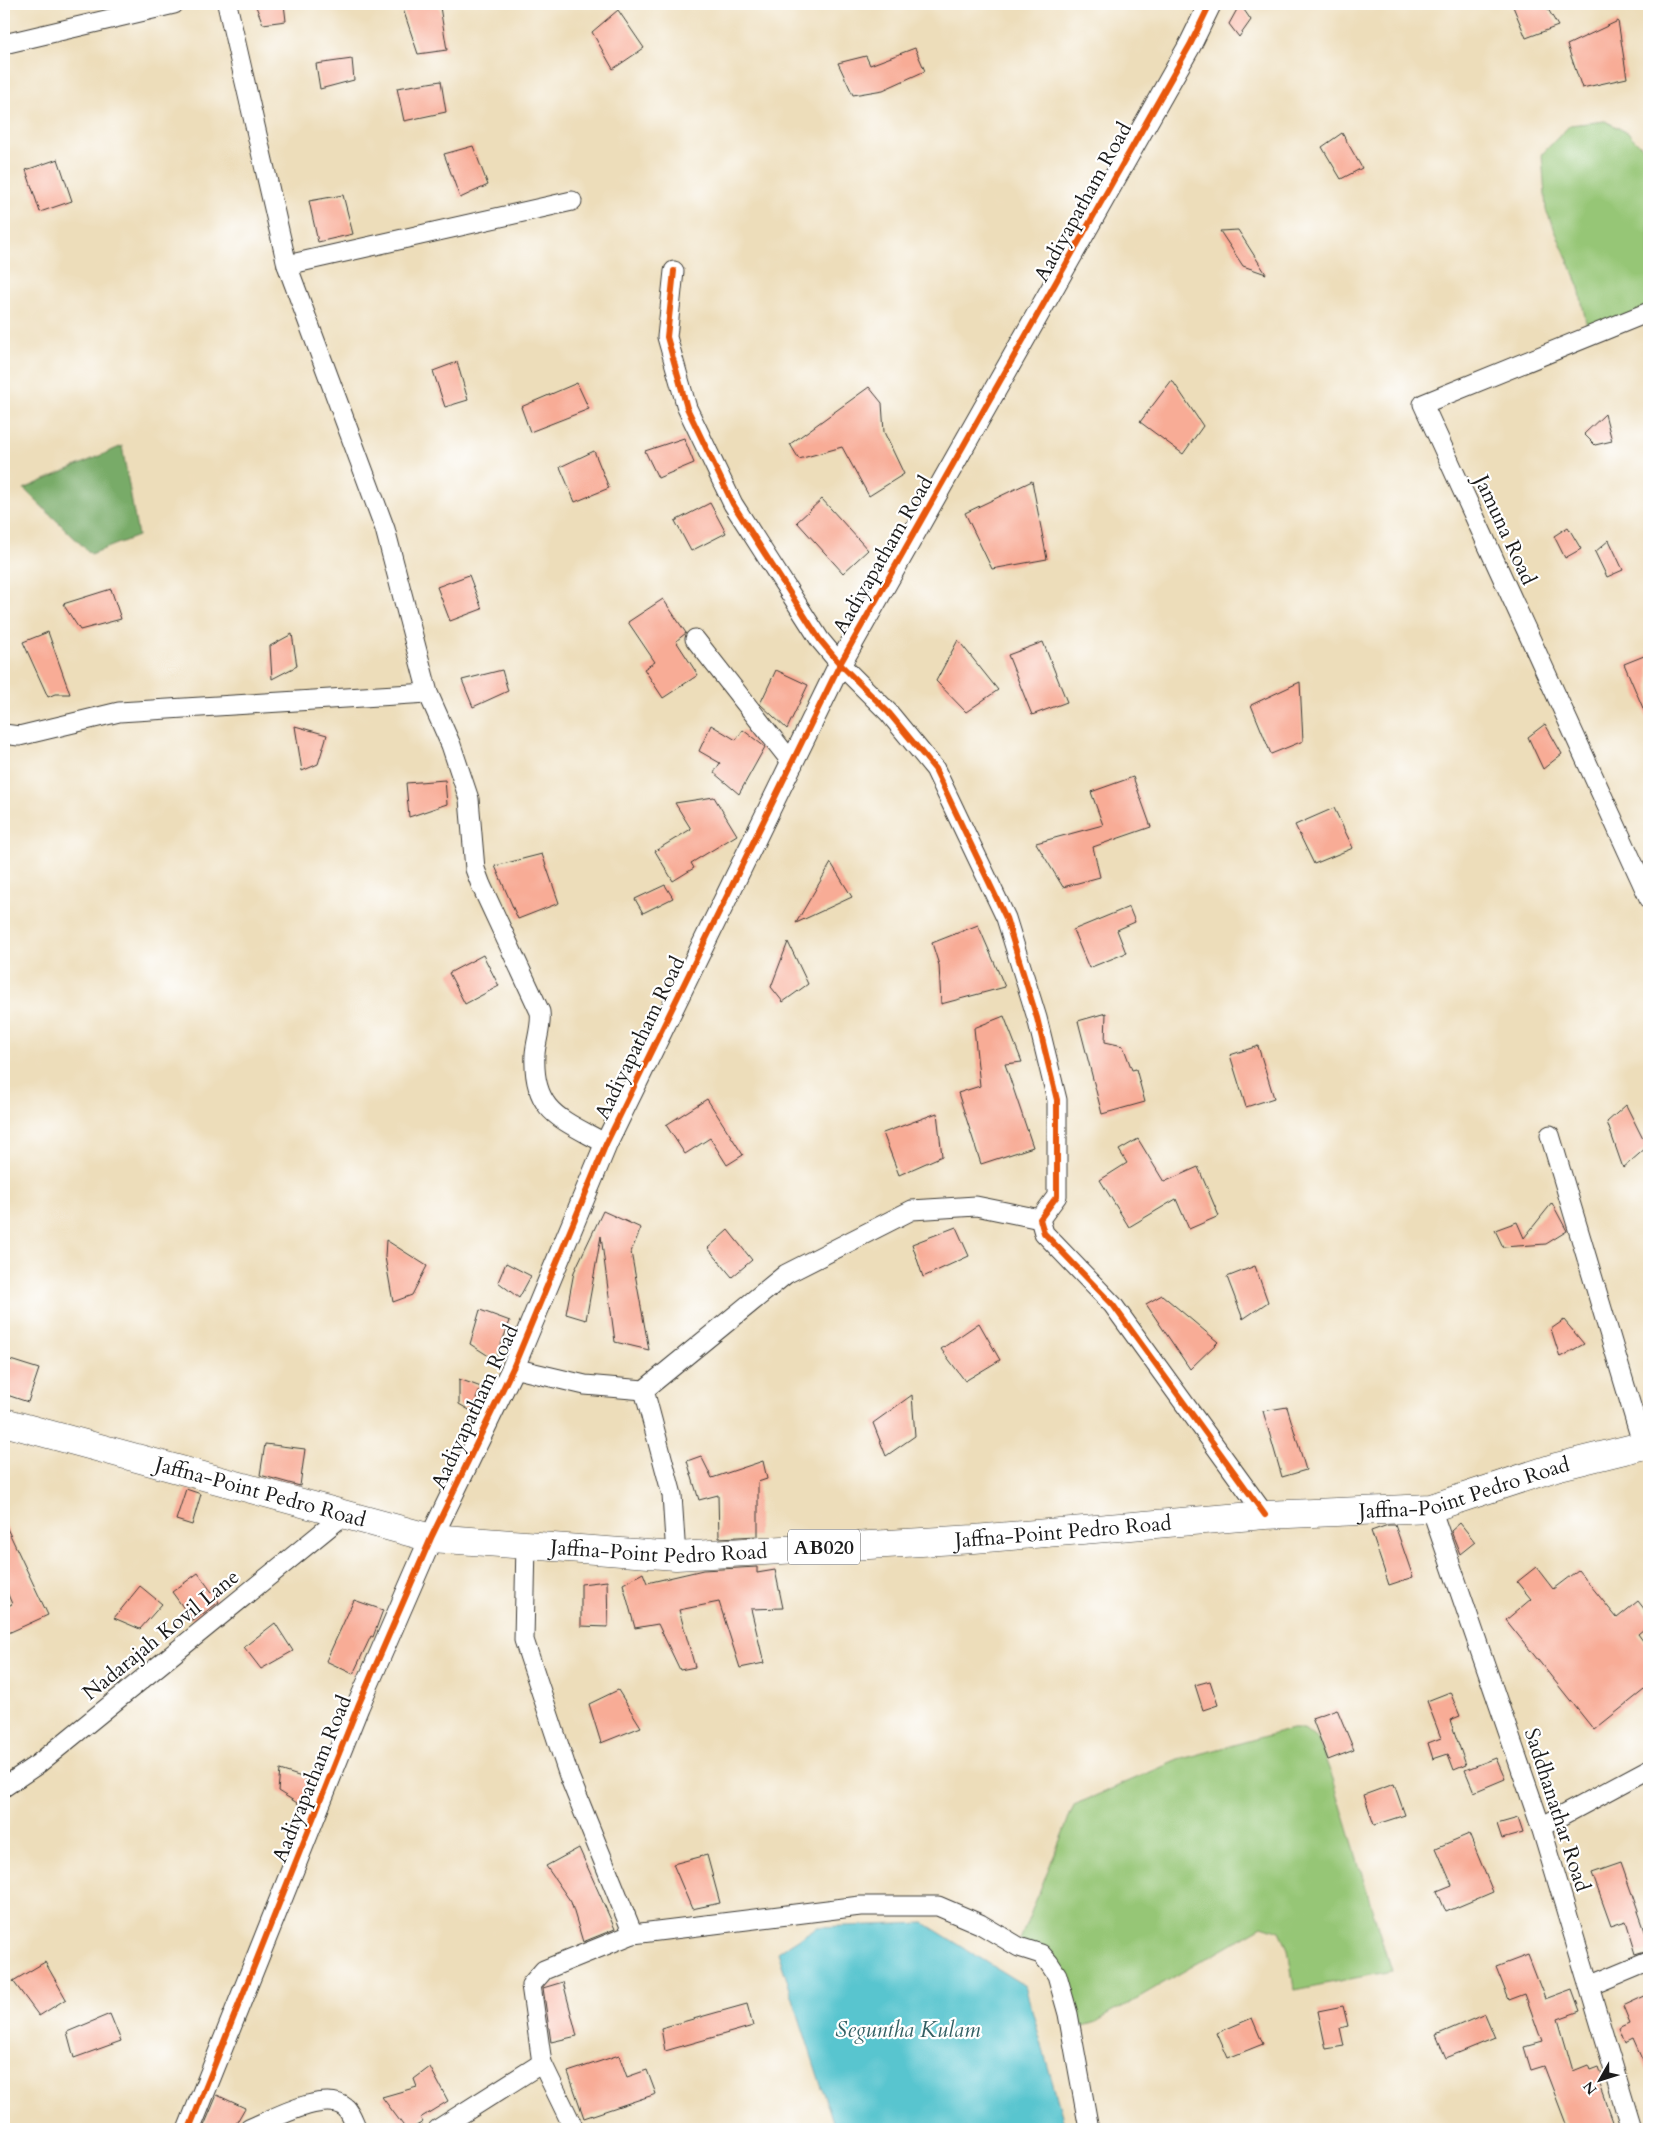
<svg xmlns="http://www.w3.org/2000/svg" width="1653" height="2133" viewBox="0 0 1653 2133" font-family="Cardo,serif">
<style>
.green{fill:#96c676;stroke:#597149}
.forest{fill:#78ab67;stroke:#4a6442}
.water{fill:#58c5cf;stroke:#3a7076}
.building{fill:#f8ac96}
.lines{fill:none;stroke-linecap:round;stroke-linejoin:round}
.minor-casing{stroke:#3b3934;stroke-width:21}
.tertiary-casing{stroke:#3b3934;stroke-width:24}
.primary-casing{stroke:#3b3934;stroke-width:29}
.minor{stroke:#fff;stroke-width:19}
.tertiary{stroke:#fff;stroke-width:22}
.primary{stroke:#fff;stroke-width:28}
.cycleway-casing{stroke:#fff;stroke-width:9}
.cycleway{stroke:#e8590c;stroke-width:6}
.labels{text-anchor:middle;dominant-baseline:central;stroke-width:4.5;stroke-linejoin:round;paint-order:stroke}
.shield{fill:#fff;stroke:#606060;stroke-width:1}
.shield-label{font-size:20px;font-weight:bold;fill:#1c1c1c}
.street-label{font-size:21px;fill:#1c1c1c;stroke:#fff}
.water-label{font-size:22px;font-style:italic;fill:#346064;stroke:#fff}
</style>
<rect width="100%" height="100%" fill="#fff"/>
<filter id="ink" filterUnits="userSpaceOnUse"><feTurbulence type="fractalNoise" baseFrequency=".02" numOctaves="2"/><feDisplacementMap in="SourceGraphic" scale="10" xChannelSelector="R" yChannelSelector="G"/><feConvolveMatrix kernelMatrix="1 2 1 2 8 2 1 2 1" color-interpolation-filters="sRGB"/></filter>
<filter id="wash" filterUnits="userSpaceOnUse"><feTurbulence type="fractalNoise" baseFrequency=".0096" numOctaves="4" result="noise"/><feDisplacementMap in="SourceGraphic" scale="20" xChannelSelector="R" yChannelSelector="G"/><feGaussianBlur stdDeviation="1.12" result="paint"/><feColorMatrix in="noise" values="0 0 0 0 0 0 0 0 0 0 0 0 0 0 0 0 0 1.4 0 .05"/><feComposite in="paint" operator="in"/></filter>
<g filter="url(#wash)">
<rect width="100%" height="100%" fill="#edddba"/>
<!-- green -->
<g class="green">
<path d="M 1605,121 L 1628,133 L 1649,154 L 1649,312 L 1589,337 L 1578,283 L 1546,210 L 1542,154 L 1570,125 Z"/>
<path d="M 1292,1729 L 1304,1729 L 1318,1740 L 1333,1779 L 1391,1971 L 1294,1990 L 1288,1949 L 1280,1932 L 1262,1926 L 1096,2022 L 1070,2030 L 1057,1975 L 1018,1945 L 1074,1805 L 1178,1760 Z"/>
</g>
<!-- forest -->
<path class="forest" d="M 122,446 L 138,536 L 91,554 L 24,489 Z"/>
<!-- water -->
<path class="water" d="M 924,1923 L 1025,1986 L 1065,2126 L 1055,2129 L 835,2129 L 778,1952 L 817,1927 Z"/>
<g id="blocks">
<!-- building -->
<g class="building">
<path d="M 255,4 L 284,4 L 286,21 L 263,24 Z"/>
<path d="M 1240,4 L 1251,20 L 1239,37 L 1229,24 Z"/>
<path d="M 1512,4 L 1545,4 L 1558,26 L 1526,38 Z"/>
<path d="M 402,6 L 440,7 L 447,50 L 418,54 Z"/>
<path d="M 618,10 L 644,48 L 613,69 L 592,32 Z"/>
<path d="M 1618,21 L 1627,78 L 1582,88 L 1567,45 Z"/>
<path d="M 915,48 L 925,71 L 883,90 L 853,95 L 838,63 L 866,56 L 870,65 Z"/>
<path d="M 352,59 L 354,80 L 320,89 L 316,64 Z"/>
<path d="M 441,81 L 446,112 L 404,121 L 397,88 Z"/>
<path d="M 1342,133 L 1362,168 L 1341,179 L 1322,147 Z"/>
<path d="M 473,146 L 488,185 L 460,198 L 444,154 Z"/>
<path d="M 58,159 L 72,201 L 40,212 L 26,170 Z"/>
<path d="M 343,195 L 353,234 L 318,242 L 309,201 Z"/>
<path d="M 1238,230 L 1266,274 L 1243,266 L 1220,231 Z"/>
<path d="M 457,362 L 468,400 L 445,407 L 433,371 Z"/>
<path d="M 1172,380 L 1203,426 L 1183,454 L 1140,422 Z"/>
<path d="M 577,383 L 589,409 L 530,432 L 521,407 Z"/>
<path d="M 869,387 L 882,403 L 884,432 L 904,474 L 869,496 L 842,447 L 799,459 L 790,444 Z"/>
<path d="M 1605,414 L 1612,441 L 1595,445 L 1584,434 Z"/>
<path d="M 684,438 L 694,463 L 658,478 L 645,451 Z"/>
<path d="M 594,451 L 609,488 L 575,502 L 560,467 Z"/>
<path d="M 1032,481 L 1047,559 L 992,569 L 965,513 Z"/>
<path d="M 822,499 L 868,550 L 843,573 L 797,522 Z"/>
<path d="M 710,503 L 726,533 L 691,551 L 675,521 Z"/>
<path d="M 1568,527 L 1581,549 L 1565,558 L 1554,536 Z"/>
<path d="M 1609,540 L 1623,570 L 1607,577 L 1595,552 Z"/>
<path d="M 469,575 L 482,609 L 450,621 L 437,587 Z"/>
<path d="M 111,589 L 121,619 L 80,630 L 63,604 Z"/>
<path d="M 663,599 L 686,633 L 676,641 L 698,675 L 663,698 L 644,669 L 655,662 L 628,622 Z"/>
<path d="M 48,632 L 70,694 L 55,694 L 48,697 L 23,642 Z"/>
<path d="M 292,634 L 297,666 L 272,679 L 270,646 Z"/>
<path d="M 958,640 L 998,690 L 966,712 L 936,681 Z"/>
<path d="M 1043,642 L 1067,702 L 1032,715 L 1008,655 Z"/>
<path d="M 1649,654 L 1649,722 L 1624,664 Z"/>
<path d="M 502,670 L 508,691 L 473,707 L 462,680 Z"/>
<path d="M 776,670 L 808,685 L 787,729 L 760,704 Z"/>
<path d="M 1300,682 L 1303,741 L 1271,754 L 1251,705 Z"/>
<path d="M 1545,724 L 1562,754 L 1543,769 L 1528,737 Z"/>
<path d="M 711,725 L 736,740 L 743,730 L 765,747 L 739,794 L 714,773 L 720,763 L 699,751 Z"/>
<path d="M 295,726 L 327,735 L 318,764 L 302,771 Z"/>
<path d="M 1133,777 L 1151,827 L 1093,847 L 1100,877 L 1063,887 L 1036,843 L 1103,825 L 1091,792 Z"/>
<path d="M 445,780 L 447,804 L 409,817 L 406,783 Z"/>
<path d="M 714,797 L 737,835 L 691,863 L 694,868 L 673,881 L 655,851 L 691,829 L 675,803 Z"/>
<path d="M 1334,808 L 1353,848 L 1314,864 L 1295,825 Z"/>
<path d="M 542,854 L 559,903 L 518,919 L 495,866 Z"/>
<path d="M 831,863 L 852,897 L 796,923 Z"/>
<path d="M 665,885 L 673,898 L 643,913 L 635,899 Z"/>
<path d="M 1129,907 L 1135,922 L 1117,930 L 1126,953 L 1089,968 L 1073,930 Z"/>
<path d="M 978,925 L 1005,987 L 941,1004 L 939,965 L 932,943 Z"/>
<path d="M 788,942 L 808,984 L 783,1002 L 771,987 Z"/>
<path d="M 483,955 L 499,986 L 465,1004 L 449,973 Z"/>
<path d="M 1106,1013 L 1105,1042 L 1123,1046 L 1132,1070 L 1136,1069 L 1145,1102 L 1102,1114 L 1078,1021 Z"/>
<path d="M 1004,1016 L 1022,1062 L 1005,1064 L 1033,1147 L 981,1164 L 958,1093 L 980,1086 L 974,1028 Z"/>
<path d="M 1258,1046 L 1274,1098 L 1246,1107 L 1230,1055 Z"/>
<path d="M 707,1099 L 743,1155 L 727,1165 L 710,1138 L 685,1154 L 666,1125 Z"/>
<path d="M 1626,1105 L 1647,1147 L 1623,1168 L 1607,1122 Z"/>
<path d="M 937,1113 L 942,1156 L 899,1175 L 883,1133 Z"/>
<path d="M 1138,1139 L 1164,1182 L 1198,1167 L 1219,1216 L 1189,1229 L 1176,1199 L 1129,1227 L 1100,1180 L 1127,1163 L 1119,1150 Z"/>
<path d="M 1552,1203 L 1567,1231 L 1546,1244 L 1503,1247 L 1495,1230 L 1517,1222 L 1524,1238 Z"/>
<path d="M 603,1211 L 641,1228 L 631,1252 L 649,1350 L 615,1342 L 601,1236 L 586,1320 L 566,1314 L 574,1272 Z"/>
<path d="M 956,1227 L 969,1256 L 923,1277 L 912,1244 Z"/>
<path d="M 728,1230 L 752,1260 L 732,1277 L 708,1248 Z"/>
<path d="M 386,1240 L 427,1266 L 412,1295 L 393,1302 L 385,1257 Z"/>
<path d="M 506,1263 L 531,1276 L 519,1298 L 498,1282 Z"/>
<path d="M 1255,1266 L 1268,1302 L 1243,1319 L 1227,1277 Z"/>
<path d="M 1162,1295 L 1218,1342 L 1190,1369 L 1146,1304 Z"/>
<path d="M 480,1310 L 510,1321 L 495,1360 L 470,1344 Z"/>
<path d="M 1564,1320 L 1584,1344 L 1560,1357 L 1551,1329 Z"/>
<path d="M 979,1323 L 1000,1360 L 965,1381 L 941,1349 Z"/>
<path d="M 4,1358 L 39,1369 L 28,1402 L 4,1394 Z"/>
<path d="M 459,1379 L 481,1387 L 471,1411 L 459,1404 Z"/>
<path d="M 912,1395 L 915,1436 L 886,1456 L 873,1423 Z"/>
<path d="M 1287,1407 L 1306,1470 L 1282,1477 L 1263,1411 Z"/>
<path d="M 265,1444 L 305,1449 L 300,1486 L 260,1475 Z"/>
<path d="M 701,1456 L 712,1478 L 763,1461 L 767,1479 L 758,1482 L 758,1536 L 719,1538 L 718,1495 L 699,1500 L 687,1461 Z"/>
<path d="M 186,1489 L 201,1494 L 192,1525 L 176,1520 Z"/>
<path d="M 4,1522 L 48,1615 L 4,1635 L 4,1608 L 12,1604 L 4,1585 Z"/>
<path d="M 1460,1523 L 1475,1542 L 1460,1554 L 1451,1531 Z"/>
<path d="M 1388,1525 L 1395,1525 L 1413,1577 L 1389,1585 L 1371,1531 Z"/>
<path d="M 757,1567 L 757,1573 L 775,1570 L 783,1608 L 751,1609 L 764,1663 L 740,1668 L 719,1602 L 679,1610 L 695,1667 L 680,1670 L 658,1624 L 635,1628 L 623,1584 L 643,1573 L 647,1583 L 703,1570 Z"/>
<path d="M 1536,1567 L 1553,1589 L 1578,1570 L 1617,1618 L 1638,1601 L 1649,1615 L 1649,1625 L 1638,1634 L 1649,1649 L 1649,1686 L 1594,1730 L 1506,1620 L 1531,1599 L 1517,1582 Z"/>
<path d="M 198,1573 L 219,1602 L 193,1621 L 172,1592 Z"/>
<path d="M 607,1581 L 608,1627 L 581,1626 L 581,1584 Z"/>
<path d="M 140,1586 L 162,1604 L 140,1629 L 114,1618 Z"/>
<path d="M 354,1600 L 383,1610 L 373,1637 L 371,1636 L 353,1674 L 326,1661 Z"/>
<path d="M 275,1623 L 293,1651 L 261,1669 L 244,1647 Z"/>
<path d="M 1210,1681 L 1218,1705 L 1203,1710 L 1195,1685 Z"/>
<path d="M 618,1690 L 641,1727 L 601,1743 L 589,1704 Z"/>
<path d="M 1450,1692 L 1460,1716 L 1450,1720 L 1466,1765 L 1454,1770 L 1448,1754 L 1433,1759 L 1428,1743 L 1441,1738 L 1427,1701 Z"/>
<path d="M 1337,1709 L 1354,1750 L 1328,1760 L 1312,1718 Z"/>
<path d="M 1496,1758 L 1505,1779 L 1474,1792 L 1465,1770 Z"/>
<path d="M 280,1770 L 314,1781 L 302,1806 L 278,1791 Z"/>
<path d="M 1394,1784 L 1405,1815 L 1374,1825 L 1364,1795 Z"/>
<path d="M 1518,1818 L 1523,1833 L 1502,1839 L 1497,1824 Z"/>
<path d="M 1469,1834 L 1493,1892 L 1446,1912 L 1437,1891 L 1452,1885 L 1436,1848 Z"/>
<path d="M 579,1848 L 615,1929 L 583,1942 L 571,1902 L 546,1866 Z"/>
<path d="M 707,1855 L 720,1903 L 692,1909 L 673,1864 Z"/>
<path d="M 1621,1863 L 1646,1934 L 1649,1933 L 1649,1950 L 1636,1954 L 1626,1921 L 1611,1926 L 1592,1873 Z"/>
<path d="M 1528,1955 L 1545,1999 L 1572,1989 L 1580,2011 L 1558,2019 L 1573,2071 L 1588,2065 L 1590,2070 L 1598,2067 L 1603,2081 L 1599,2082 L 1616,2129 L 1568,2129 L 1544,2066 L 1531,2070 L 1524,2047 L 1542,2042 L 1525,1994 L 1509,2000 L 1496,1967 Z"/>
<path d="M 45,1962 L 66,1999 L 39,2016 L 13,1981 Z"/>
<path d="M 563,1982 L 577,2036 L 551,2042 L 543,1988 Z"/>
<path d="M 1649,1994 L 1649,2075 L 1633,2039 L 1625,2043 L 1619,2028 L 1630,2023 L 1623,2006 Z"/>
<path d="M 747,2004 L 753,2026 L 665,2051 L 661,2028 Z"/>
<path d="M 1343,2006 L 1348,2026 L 1340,2028 L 1344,2046 L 1326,2049 L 1318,2011 Z"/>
<path d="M 110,2014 L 121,2041 L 74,2058 L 67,2032 Z"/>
<path d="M 1485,2014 L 1495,2038 L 1446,2058 L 1436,2035 Z"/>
<path d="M 1252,2018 L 1263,2044 L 1228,2058 L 1217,2033 Z"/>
<path d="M 619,2055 L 627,2077 L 647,2070 L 656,2094 L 584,2118 L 568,2072 Z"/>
<path d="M 430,2067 L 448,2101 L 420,2118 L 423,2122 L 411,2129 L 406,2129 L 382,2097 L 417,2087 L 414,2079 Z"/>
<path d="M 217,2095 L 245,2108 L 233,2129 L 213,2129 L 204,2126 Z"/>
</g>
</g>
</g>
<g filter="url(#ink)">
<use href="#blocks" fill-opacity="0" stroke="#3b3934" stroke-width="1"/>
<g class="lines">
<defs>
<g id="minor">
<path d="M 227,4 L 287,265 L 385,529 L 428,693 L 451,745 L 469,799 L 475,869 L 481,885 L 540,1012 C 542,1026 536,1040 535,1054 C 532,1113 562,1119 606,1144"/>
<path d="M 4,44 L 174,4"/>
<path d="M 287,265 L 572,201"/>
<path d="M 674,271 L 667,337 L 687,408 L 733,504 L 820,640 L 840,664 L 889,713 L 935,769 L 1006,918 L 1037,1018 L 1057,1100 L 1057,1196 L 1040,1219 L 1044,1233 L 1113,1305 L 1265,1515"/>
<path d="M 1649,312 L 1423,404 L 1649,898"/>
<path d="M 695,639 L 793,764"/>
<path d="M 4,734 L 19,736 L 119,712 L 428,693"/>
<path d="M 1550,1135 L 1643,1446"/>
<path d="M 513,1368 L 585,1385 L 644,1390 L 786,1274 L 912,1210 L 976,1206 L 1040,1219"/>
<path d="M 644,1390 L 672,1495 L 676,1556"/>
<path d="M 1431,1508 L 1541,1827 L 1632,2129"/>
<path d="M 526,1543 L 524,1640 L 569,1776 L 633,1934"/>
<path d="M 4,1787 L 38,1764 L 345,1514"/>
<path d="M 1541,1827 L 1649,1769"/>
<path d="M 1589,1986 L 1649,1961"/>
<path d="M 249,2129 C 271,2120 325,2089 346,2108 C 351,2113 354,2123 357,2129"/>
<path d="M 438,2129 L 542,2063"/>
<path d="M 574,2129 L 542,2063 L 531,1985 L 544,1970 L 633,1934 L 860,1906 L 938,1906 L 980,1924 L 1019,1947 L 1041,1954 L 1049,1963 L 1057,1975 L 1068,2014 L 1089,2129"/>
</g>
<path id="tertiary" d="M 189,2129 L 358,1706 L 431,1538 L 513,1368 L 606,1144 L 840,664 L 1190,45 L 1210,4"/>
<g id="primary">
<path id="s1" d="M 4,1422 L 431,1538 L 676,1556 L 974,1539 L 1265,1515 L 1431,1508 L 1556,1467 L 1649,1444"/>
</g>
</defs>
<!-- minor casing -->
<use href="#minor" class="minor-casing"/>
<!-- tertiary casing -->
<use href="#tertiary" class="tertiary-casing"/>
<!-- primary casing -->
<use href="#primary" class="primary-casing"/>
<!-- minor -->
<use href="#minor" class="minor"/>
<!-- tertiary -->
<use href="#tertiary" class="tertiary"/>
<!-- primary -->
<use href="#primary" class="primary"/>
<defs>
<g id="cycleway">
<path d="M 674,271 L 667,337 L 687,408 L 733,504 L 820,640 L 840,664 L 889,713 L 935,769 L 1006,918 L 1037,1018 L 1057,1100 L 1057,1196 L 1040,1219 L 1044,1233 L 1113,1305 L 1265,1515"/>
<path d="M 189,2129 L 358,1706 L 431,1538 L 513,1368 L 606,1144 L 840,664 L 1190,45 L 1210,4"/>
</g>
</defs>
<!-- cycleway casing -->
<use href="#cycleway" class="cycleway-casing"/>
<!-- cycleway -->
<use href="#cycleway" class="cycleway"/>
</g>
</g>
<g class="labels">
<!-- shield labels -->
<rect class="shield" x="788" y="1529.5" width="72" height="35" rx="4"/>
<g class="shield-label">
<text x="824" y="1547">AB020</text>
</g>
<!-- street labels -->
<g class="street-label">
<text transform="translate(1083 202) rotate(-61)">Aadiyapatham Road</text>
<text transform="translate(1505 530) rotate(65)">Jamuna Road</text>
<text transform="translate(883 555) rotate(-60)">Aadiyapatham Road</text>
<text transform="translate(640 1038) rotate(-64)">Aadiyapatham Road</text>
<text transform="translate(475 1407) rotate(-65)">Aadiyapatham Road</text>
<text stroke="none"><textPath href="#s1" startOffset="1481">Jaffna-Point Pedro Road</textPath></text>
<text stroke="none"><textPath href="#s1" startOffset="266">Jaffna-Point Pedro Road</textPath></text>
<text stroke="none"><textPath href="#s1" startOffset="1076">Jaffna-Point Pedro Road</textPath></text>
<text stroke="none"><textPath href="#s1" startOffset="671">Jaffna-Point Pedro Road</textPath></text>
<text transform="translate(161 1635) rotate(-39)">Nadarajah Kovil Lane</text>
<text transform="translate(312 1779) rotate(-68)">Aadiyapatham Road</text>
<text transform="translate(1557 1810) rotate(72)">Saddhanathar Road</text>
</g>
<!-- water labels -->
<g class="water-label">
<text x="908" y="2030">Seguntha Kulam</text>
</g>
</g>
<!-- margin -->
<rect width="1653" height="2133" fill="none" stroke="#fff" stroke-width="20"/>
<!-- north arrow -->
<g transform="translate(1600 2080) rotate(231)" stroke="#ffffff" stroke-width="4" paint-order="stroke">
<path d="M0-4L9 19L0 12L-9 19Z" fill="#1c1c1c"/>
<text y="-8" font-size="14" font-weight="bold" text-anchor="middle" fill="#1c1c1c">N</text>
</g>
</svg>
